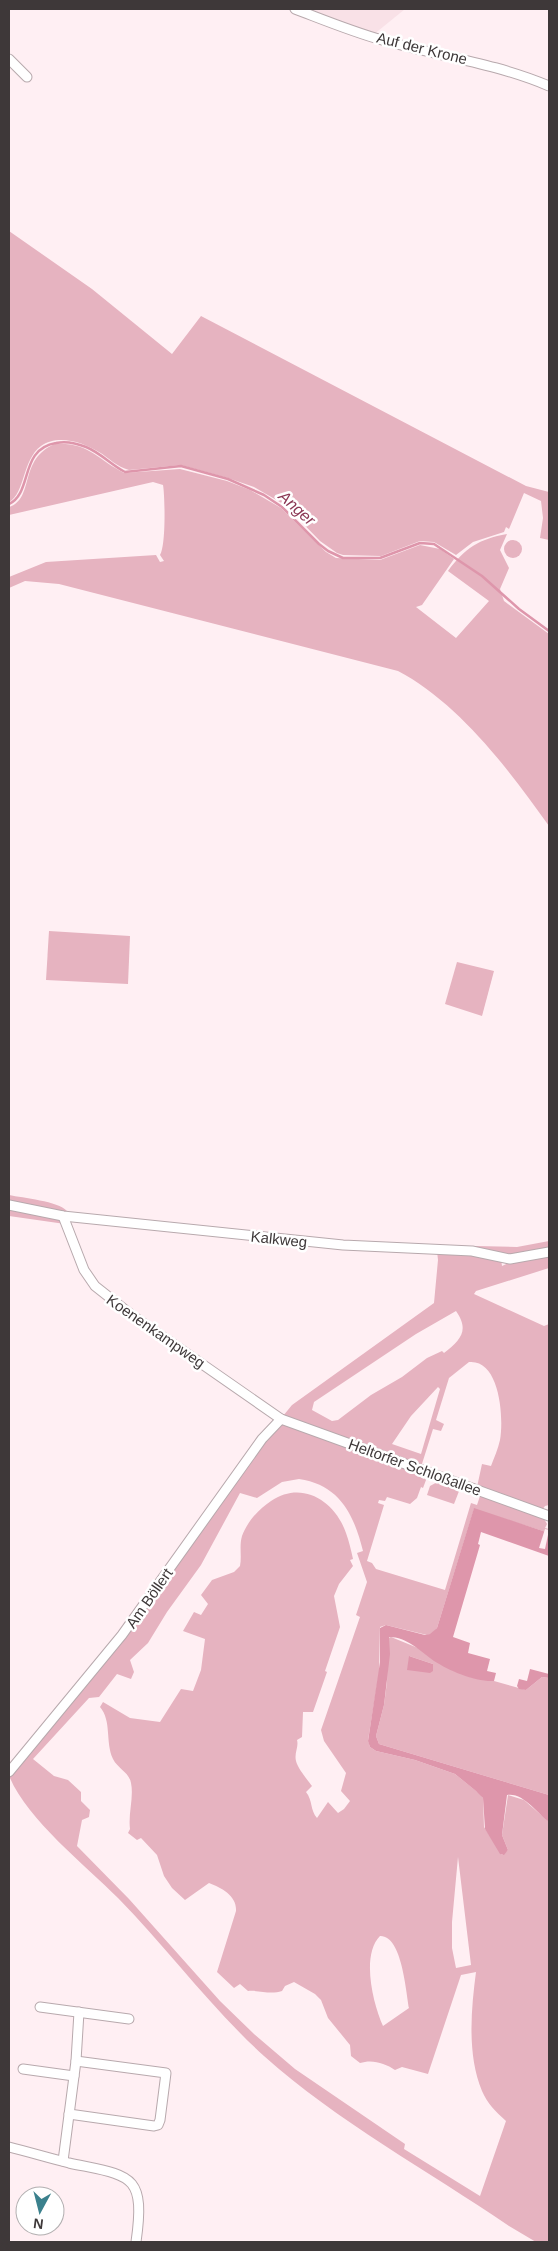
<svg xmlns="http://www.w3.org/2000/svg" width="558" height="2251" viewBox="0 0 558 2251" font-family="Arial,sans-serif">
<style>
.built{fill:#f9e1e7}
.green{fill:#e6b3c0;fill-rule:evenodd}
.water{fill:#de96ab}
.pier{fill:#ffeff3}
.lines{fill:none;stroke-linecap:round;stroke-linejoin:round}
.stream{stroke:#de96ab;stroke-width:2.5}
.street-casing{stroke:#b8a9ad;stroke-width:11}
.street{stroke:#fff;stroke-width:9}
.labels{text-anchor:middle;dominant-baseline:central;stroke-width:5;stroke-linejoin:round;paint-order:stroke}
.street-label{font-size:15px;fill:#3e3839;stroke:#fff}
.water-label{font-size:16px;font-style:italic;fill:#8b3654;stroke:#fff}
</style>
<rect width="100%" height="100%" fill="#ffeff3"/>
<!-- built -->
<path class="built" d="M 310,9 L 405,9 L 373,35 L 306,12 Z"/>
<!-- green -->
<g class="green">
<path d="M 9,231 L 92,289 L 172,354 L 201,316 L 526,486 L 549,492 L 549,540 L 540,538 L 543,518 L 541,501 L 524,493 L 509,529 L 506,527 L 504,532 L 473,542 L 456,555 L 434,542 L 420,541 L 381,556 L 343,555 L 337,553 L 320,541 L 285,505 L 254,487 L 228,478 L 181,465 L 129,470 C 117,467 109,458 99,452 C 83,442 57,434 41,446 C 22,460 25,494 9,502 Z"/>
<path d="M 55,444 C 89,442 98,460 124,473 L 180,469 L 227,481 L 250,490 L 281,508 L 326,552 L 336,558 L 380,560 L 420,545 L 440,549 L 454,559 L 422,605 L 416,607 L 456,638 L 489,601 L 448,571 C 465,548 479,539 507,534 L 500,550 L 509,568 L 500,589 L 504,601 L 549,634 L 549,826 C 510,771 459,703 398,671 L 59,584 L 25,581 L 9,588 L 9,577 L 46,562 L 156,555 L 160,562 L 164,561 L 160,555 C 166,546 165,496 163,485 L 153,482 L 9,515 L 9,507 C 35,499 18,459 55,444 Z"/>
<circle cx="513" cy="549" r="9"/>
<path d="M 49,931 L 130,936 L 128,984 L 46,980 Z"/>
<path d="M 457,962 L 494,971 L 482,1016 L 445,1004 Z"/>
<path d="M 9,1195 C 23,1198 58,1201 67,1211 L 65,1214 L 9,1203 Z"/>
<path d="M 9,1207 L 60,1220 L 65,1224 L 9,1216 Z"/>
<path d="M 549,1241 L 549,1250 L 520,1257 L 467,1249 L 476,1246 L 517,1247 Z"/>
<path d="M 437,1251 L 471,1252 L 501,1259 L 502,1266 L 513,1261 L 549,1253 L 549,1268 L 476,1291 L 474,1294 L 544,1326 L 549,1324 L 549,1505 L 545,1506 L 542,1510 L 477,1487 L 482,1464 L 491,1466 C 494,1458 498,1449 500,1440 C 504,1418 500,1359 469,1362 L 449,1378 L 436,1420 L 444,1424 L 441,1431 L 433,1429 L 421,1467 L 283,1416 L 292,1405 L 434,1303 L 438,1260 ZM 456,1311 C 470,1331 460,1340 444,1353 L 442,1351 L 427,1358 L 402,1377 L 371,1395 L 338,1420 L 332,1421 L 312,1410 L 314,1402 L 416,1334 ZM 438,1387 L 440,1389 L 421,1454 L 392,1444 L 411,1416 Z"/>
<path d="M 283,1423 L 424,1473 L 426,1480 L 423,1488 L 421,1487 L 417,1498 L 410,1504 L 387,1497 L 385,1501 L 379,1500 L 378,1503 L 384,1505 L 367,1561 L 372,1563 L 376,1569 L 445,1590 L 471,1503 L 477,1505 L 481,1493 L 543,1517 L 547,1524 L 545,1528 L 549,1529 L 549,1533 L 474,1509 L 437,1628 L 432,1634 L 427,1635 L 386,1625 L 380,1627 L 379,1673 L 368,1740 L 370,1747 L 376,1751 L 415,1760 L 455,1774 L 480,1794 L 483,1798 L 484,1827 L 502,1855 L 508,1850 L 502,1835 L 508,1795 L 524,1800 L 549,1822 L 549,2242 L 536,2242 L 509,2226 C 427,2170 338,2122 264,2056 C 211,2008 168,1949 118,1898 C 85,1865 28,1820 10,1778 L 10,1773 L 111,1652 L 263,1439 ZM 299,1479 C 340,1485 354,1515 363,1551 L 357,1553 L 367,1582 L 356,1615 L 360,1617 L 321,1730 L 324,1741 L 346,1773 L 341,1791 L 350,1801 L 344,1809 L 338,1813 L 328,1802 L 317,1818 C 310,1810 313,1801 306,1792 L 312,1786 C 307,1779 298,1769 296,1761 C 294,1753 299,1747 297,1740 L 302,1737 L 303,1712 L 313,1712 L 327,1672 L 325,1671 L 340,1627 L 334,1596 L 339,1584 L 353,1566 L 350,1560 L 353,1559 C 351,1550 349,1541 346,1533 C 335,1501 302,1480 271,1501 C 259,1509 247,1522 242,1536 C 239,1546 242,1556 240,1566 L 234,1572 L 212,1580 L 201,1595 L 208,1604 L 201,1615 L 194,1612 L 183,1631 L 205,1639 L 201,1670 L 193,1691 L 181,1689 L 160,1722 L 130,1718 L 103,1702 L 100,1707 C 112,1721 105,1742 113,1759 C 118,1769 129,1772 131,1783 C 134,1797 128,1814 130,1829 L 128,1833 L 137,1840 L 141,1838 L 157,1855 L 164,1876 L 172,1888 L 185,1900 L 209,1883 C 222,1888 237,1896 236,1911 L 217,1972 L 234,1988 L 240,1984 L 248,1991 C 260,1990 270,1995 282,1991 L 285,1986 L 294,1982 L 315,1994 L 321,2000 L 328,2018 L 350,2045 L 351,2056 L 360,2063 C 372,2059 385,2063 395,2070 L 402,2067 L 428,2074 L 461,1975 L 476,1972 C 471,2010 467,2055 482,2091 C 487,2103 496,2112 506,2121 L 480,2196 L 404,2149 L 405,2144 L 295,2069 L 254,2034 L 220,2001 L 129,1899 L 77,1846 L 82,1820 L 89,1817 L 90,1810 L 81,1801 L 81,1792 L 68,1780 L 54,1776 L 33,1759 L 89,1698 L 99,1697 L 117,1674 L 131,1679 L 134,1672 L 130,1660 L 148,1643 L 167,1612 L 201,1565 L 240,1493 L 257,1498 L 282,1482 ZM 458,1857 L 471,1965 L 456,1968 L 452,1948 L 452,1922 ZM 380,1936 C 402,1935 406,1992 409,2008 L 383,2026 C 373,2004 361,1955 380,1936 Z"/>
<path d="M 441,1480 L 461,1486 L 454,1504 L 427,1495 L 430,1486 Z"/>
<path d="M 391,1637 L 418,1648 L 434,1660 L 452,1670 L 470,1677 L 494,1681 L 526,1690 L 542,1677 L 549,1678 L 549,1795 L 379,1744 L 376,1736 L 384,1705 L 387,1682 L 388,1638 ZM 409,1656 L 433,1664 L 433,1671 L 431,1671 Z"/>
</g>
<!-- water -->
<g class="water">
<path d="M 474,1508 L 549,1533 L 549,1556 L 481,1532 L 478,1544 L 480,1545 L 453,1637 L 470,1643 L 468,1653 L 490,1659 L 487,1671 L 496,1673 L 494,1681 C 475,1682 450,1671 434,1661 C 420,1651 407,1637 389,1637 L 390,1654 L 384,1705 L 376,1736 L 379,1744 L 549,1795 L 549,1822 C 537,1813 523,1792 507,1795 L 502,1835 L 508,1850 L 504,1855 L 500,1854 L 485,1829 L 483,1798 L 476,1791 L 455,1774 L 415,1760 L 376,1751 L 370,1747 L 368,1741 L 380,1662 L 380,1628 L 386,1625 L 425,1635 L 430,1634 L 437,1628 Z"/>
<path d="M 409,1656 L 433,1664 L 433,1671 L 430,1673 L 407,1670 Z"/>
<path d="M 530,1669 L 549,1674 L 549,1678 L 542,1677 L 526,1690 L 519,1689 L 517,1686 L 519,1679 L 527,1681 Z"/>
</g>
<!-- pier -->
<path class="pier" d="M 545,1529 L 549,1530 L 545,1549 L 539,1548 Z"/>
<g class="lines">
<!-- stream -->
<path class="stream" d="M 9,504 C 33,493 19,449 56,443 C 66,441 76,443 86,447 C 101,453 111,465 125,472 L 181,466 L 228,479 L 264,495 L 282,507 L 319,544 L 328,551 L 343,558 L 380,558 L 420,543 L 434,544 L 482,576 L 519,609 L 549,631"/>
<defs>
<g id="street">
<path d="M 295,9 C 324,20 353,32 382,40 C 438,56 495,63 549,86"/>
<path d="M 9,59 L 27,77"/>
<path d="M 9,1205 L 63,1216 L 343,1245 L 472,1251 L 510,1259 L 549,1252"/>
<path d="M 63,1216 L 84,1270 L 95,1286 L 133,1316 L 281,1419 L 549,1516"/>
<path d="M 9,1772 L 122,1635 L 262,1439 L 281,1419"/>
<path d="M 40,2007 L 129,2019"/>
<path d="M 23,2069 L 74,2076"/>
<path d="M 69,2114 L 154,2126 L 158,2125 L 160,2120 L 166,2073 L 76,2061"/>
<path d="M 9,2147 C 29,2152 49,2158 69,2163 C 130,2176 146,2172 136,2242"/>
<path d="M 63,2161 L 76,2061 L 79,2012"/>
</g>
</defs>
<!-- street casing -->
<use href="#street" class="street-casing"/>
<!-- street -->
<use href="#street" class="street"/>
</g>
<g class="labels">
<!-- street labels -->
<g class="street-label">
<text transform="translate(422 48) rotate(14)">Auf der Krone</text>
<text transform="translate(279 1239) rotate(6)">Kalkweg</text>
<text transform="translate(156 1331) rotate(35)">Koenenkampweg</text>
<text transform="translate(415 1467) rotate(20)">Heltorfer Schloßallee</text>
<text transform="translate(149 1598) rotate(-55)">Am Böllert</text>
</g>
<!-- water labels -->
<g class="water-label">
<text transform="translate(297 508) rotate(42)">Anger</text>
</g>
</g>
<!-- border -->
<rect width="558" height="2251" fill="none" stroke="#3e3839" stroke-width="20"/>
<!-- north arrow -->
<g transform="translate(40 2211) rotate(187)"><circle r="24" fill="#ffffff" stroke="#b2afb0"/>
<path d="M0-4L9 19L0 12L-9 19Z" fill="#3b818d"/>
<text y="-8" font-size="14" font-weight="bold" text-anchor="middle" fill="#3e3839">N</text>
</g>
</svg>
